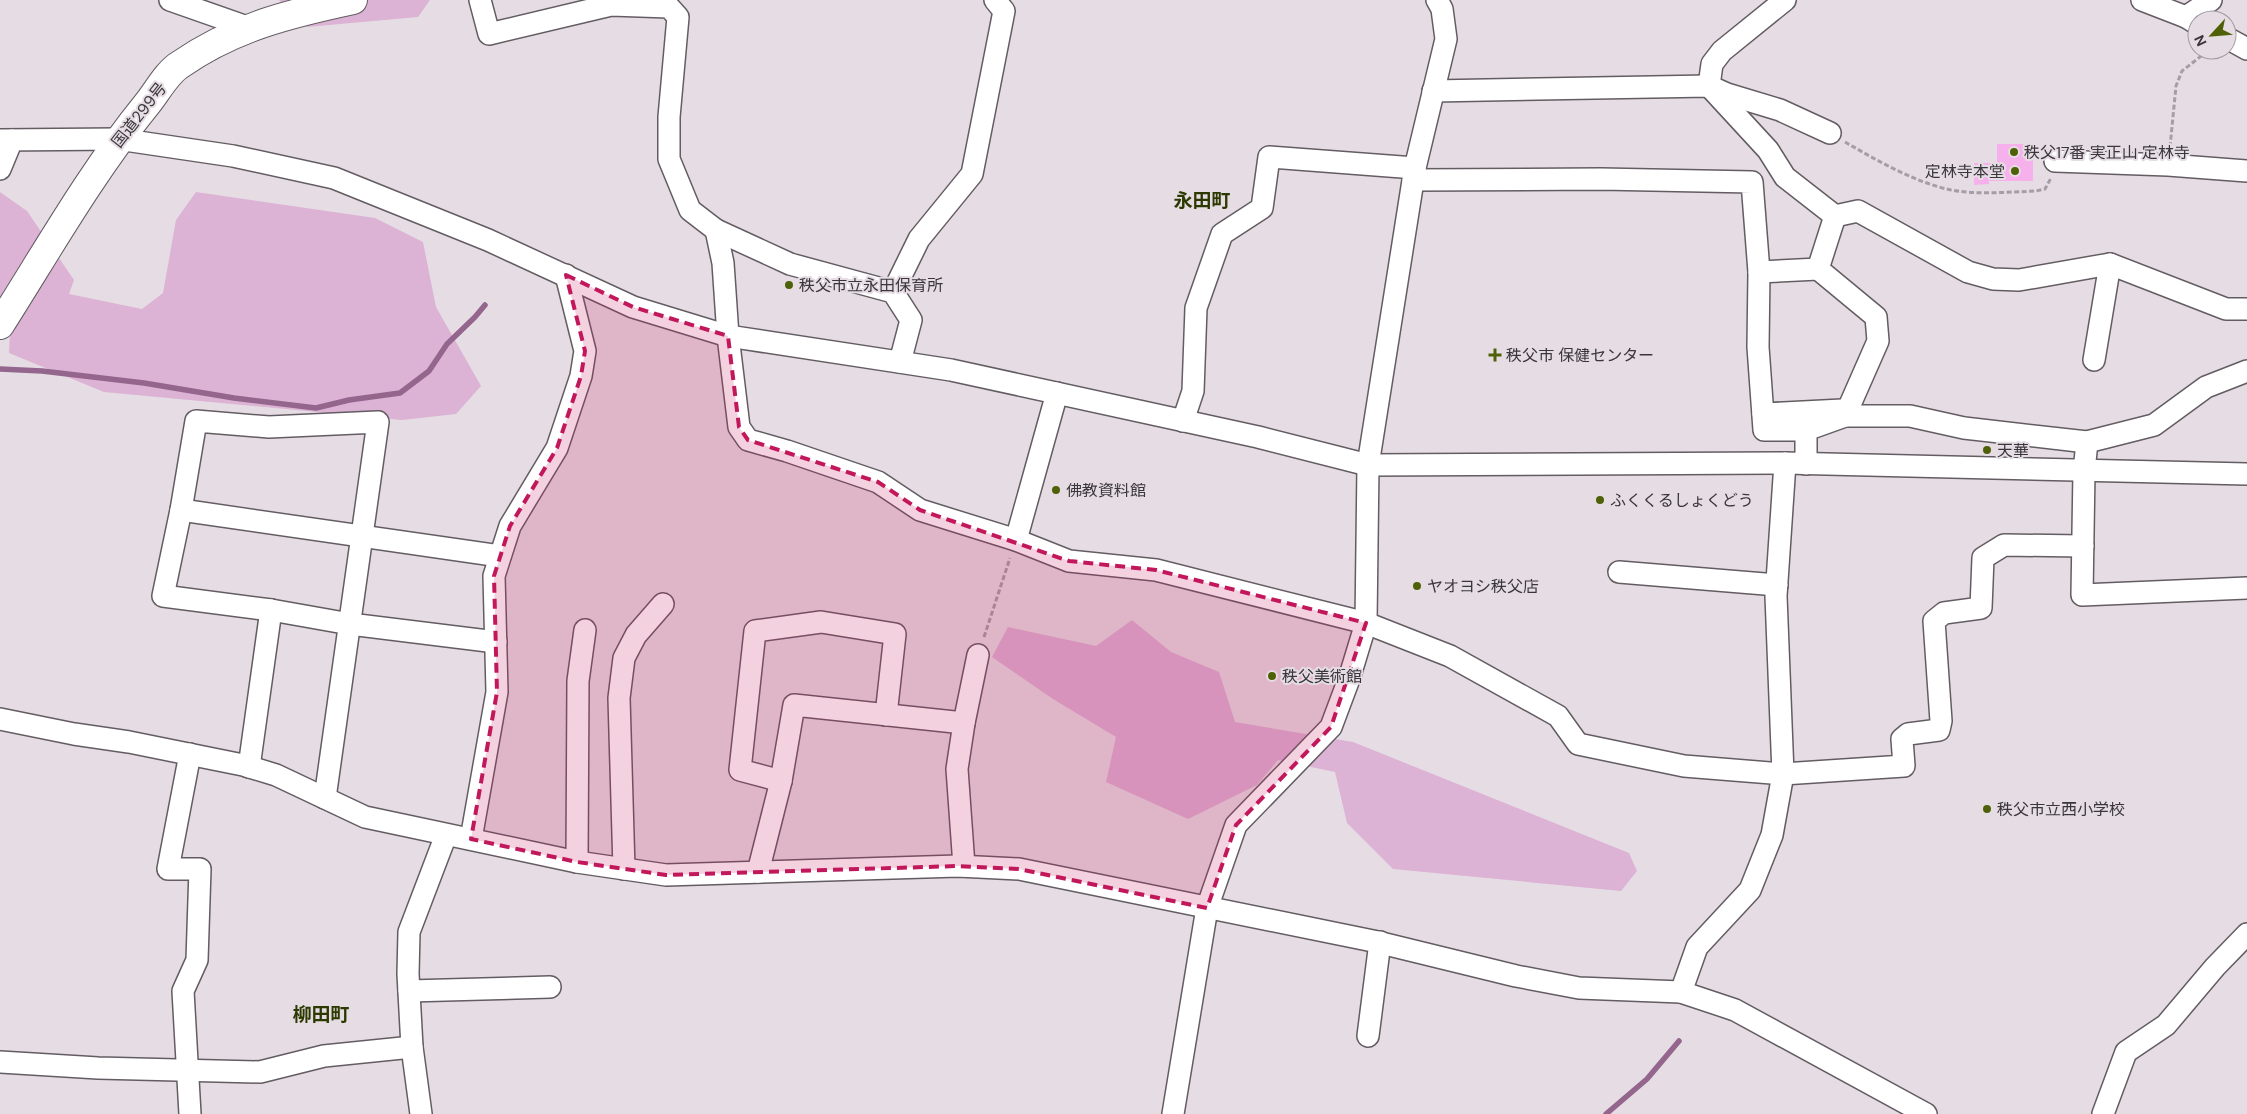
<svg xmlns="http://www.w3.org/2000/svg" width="2247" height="1114" viewBox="0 0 2247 1114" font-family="'DM Sans','Noto Sans JP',sans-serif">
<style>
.green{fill:#dcb2d5}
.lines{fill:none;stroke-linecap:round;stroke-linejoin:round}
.stream{stroke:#94658d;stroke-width:5.5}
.building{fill:#f6b1ec}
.minor-casing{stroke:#635c62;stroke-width:24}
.highway-casing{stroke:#635c62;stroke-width:30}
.path{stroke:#a59ea4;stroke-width:3;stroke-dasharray:5 2.5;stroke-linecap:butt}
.minor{stroke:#fff;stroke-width:21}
.highway{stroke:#fff;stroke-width:28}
.marked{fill:#c2185b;fill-opacity:0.2;stroke:#c2185b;stroke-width:4;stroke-dasharray:10 6;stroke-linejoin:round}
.poi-dot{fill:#4f6108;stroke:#e6dde4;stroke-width:2}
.labels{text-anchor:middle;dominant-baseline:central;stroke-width:4;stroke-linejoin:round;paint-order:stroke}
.street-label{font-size:16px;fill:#3a373a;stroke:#e6dde4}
.poi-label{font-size:16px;fill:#3a373a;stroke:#e6dde4;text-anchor:start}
.quarter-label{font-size:19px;font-weight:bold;fill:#2c3900;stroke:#e6dde4}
</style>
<rect width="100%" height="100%" fill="#e6dde4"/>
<!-- green -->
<g class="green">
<path d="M 279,0 L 430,0 L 418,17 L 307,27 Z"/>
<path d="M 0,192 L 27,211 L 74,280 L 69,294 L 142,309 L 163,293 L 176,220 L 196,192 L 375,218 L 423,242 L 436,307 L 481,386 L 456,414 L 402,420 L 104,392 L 9,353 L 10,333 L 0,317 Z"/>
<path d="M 1132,620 L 1171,652 L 1219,672 L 1235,722 L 1353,742 L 1629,853 L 1637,871 L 1621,891 L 1393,869 L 1347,823 L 1335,772 L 1278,760 L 1257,785 L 1188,819 L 1106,782 L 1116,737 L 1053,699 L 992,657 L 1008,627 L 1096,646 Z"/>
</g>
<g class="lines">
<!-- stream -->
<g class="stream">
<path d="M 0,369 L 42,371 L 144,383 L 234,398 L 316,408 L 349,400 L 400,393 L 429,371 L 447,344 L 475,317 L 485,305"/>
<path d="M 1606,1114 L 1647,1079 L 1679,1041"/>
</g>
</g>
<!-- building -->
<path class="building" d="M 1997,144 L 2033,144 L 2033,181 L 1989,181 L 1989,184 L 1974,185 L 1974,163 L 1997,163 Z"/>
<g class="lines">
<defs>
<g id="minor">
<path d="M 170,0 L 247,27"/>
<path d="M 480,0 L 489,34 L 611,5 L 669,7 L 678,17 L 669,117 L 669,159 L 690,210 L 716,230 L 723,263 L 728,336 L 739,427 L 748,440 L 787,451 L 878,482 L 920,510 L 1016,540 L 1069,561 L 1156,570 L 1366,623 L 1450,656 L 1558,716 L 1578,744 L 1684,766 L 1783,774 L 1904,766 L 1902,739 L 1908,734 L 1939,730 L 1941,721 L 1934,621 L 1944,613 L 1981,608 L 1983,558 L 2004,545 L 2083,546"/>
<path d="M 1785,0 L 1722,51 L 1712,64 L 1709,86 L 1768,150 L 1785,177 L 1835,216"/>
<path d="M 2142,0 L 2186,17 L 2197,24"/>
<path d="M 2186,17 L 2211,0"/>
<path d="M 2227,38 L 2247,49"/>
<path d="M 1433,91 L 1709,86 L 1727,94 L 1780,110 L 1830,133"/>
<path d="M 0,140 L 118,139 L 233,156 L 334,178 L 488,240 L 633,307 L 728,336 L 951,370 L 1258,437 L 1368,465 L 1785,463 L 2247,474"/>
<path d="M 2055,161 L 2168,165 L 2247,171"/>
<path d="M 0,169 L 12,140"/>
<path d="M 1413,180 L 1601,179 L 1752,182 L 1759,272 L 1758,347 L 1764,430 L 1806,430"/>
<path d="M 1835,216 L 1858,211 L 1968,272 L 1993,279 L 2019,280 L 2110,264 L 2226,309 L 2247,309"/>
<path d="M 716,230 L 790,264 L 893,292 L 911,320 L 900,362"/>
<path d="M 1759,272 L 1818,269"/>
<path d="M 893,292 L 919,239 L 972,174 L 1004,11 L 995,0"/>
<path d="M 2094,360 L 2110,264"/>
<path d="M 2247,371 L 2206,387 L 2154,425 L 2087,442 L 2084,471 L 2082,595 L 2247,588"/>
<path d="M 1763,414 L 1842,410"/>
<path d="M 1845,416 L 1910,416 L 1964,428 L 2087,442"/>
<path d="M 1183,421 L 1193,391 L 1196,308 L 1222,234 L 1262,208 L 1269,157 L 1415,168"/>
<path d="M 1806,464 L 1806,430 L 1845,416 L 1878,341 L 1876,317 L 1818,269 L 1835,216"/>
<path d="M 181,510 L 500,556"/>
<path d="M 1016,540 L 1057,393"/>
<path d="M 1619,572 L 1777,585"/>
<path d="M 0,719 L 74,734 L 129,742 L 243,765 L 276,775 L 365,817 L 577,862 L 666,875 L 958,866 L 1019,869 L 1373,941 L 1516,976 L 1579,988 L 1681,992 L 1735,1010 L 1926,1114"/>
<path d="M 249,767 L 271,610"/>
<path d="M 781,781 L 740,770 L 755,631 L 821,622 L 895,634 L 886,715"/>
<path d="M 325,798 L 378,422 L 269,427 L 196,421 L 181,510 L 163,596 L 271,610 L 350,624 L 496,642"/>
<path d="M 471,839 L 497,692 L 494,576 L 510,526 L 557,448 L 581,376 L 585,351 L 566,275"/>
<path d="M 577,862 L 578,681 L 585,630"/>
<path d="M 964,866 L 957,769 L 964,723 L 978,655"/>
<path d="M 624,869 L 619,698 L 624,658 L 636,635 L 663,604"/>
<path d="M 758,872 L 781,781 L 794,705 L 964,723"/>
<path d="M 409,991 L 550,987"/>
<path d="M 1681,992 L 1697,947 L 1750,890 L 1772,835 L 1783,774 L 1776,596 L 1785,463"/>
<path d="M 1368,1036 L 1380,942"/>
<path d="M 0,1062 L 98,1068 L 260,1072 L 324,1056 L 412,1047"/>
<path d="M 190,1114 L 183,991 L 197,960 L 200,869 L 168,869 L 190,754"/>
<path d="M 421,1114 L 412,1047 L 408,974 L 409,932 L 446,835"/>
<path d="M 1173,1114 L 1207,908 L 1236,825 L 1331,727 L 1349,679 L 1366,623 L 1368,465 L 1415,168 L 1446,39 L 1442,9 L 1437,0"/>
<path d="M 2103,1114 L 2126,1052 L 2166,1025 L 2215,967 L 2247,934"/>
</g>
<path id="highway" d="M 0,325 C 47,251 91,173 147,104 C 157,92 167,72 181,64 C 234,27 292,13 353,0"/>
</defs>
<!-- minor casing -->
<use href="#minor" class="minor-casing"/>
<!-- highway casing -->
<use href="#highway" class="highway-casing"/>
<!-- path -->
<g class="path">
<path d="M 1845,142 C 1878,161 1914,182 1951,190 C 1978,195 2008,192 2036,191 L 2045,189 L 2051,178"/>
<path d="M 2170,147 L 2176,86 L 2182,71 L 2209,50"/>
<path d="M 984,637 L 1010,558"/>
</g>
<!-- minor -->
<use href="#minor" class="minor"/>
<!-- highway -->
<use href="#highway" class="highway"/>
</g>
<!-- marked area -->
<path class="marked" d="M 566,275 L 633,307 L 728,336 L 739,427 L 748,440 L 878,482 L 920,510 L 1069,561 L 1156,570 L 1366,623 L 1331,727 L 1236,825 L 1207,908 L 1019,869 L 958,866 L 666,875 L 577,862 L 471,839 L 497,692 L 494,576 L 510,526 L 557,448 L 581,376 L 585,351 Z"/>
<!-- markers -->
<g class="poi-dot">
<circle cx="2014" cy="152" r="5"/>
<circle cx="2015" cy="171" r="5"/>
<circle cx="789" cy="285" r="5"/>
<path d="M1492.5 347.5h5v5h5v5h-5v5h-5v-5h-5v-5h5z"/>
<circle cx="1987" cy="450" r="5"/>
<circle cx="1056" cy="490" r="5"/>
<circle cx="1600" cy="500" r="5"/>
<circle cx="1417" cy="586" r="5"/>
<circle cx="1272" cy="676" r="5"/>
<circle cx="1987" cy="809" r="5"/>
</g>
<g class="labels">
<!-- street labels -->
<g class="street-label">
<text transform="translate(139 115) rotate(-52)">国道299号</text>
</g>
<!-- poi labels -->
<g class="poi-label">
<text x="2024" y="152">秩父17番 実正山 定林寺</text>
<text x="2005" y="171" text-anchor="end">定林寺本堂</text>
<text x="799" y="285">秩父市立永田保育所</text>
<text x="1506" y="355">秩父市 保健センター</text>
<text x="1997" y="450">天華</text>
<text x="1066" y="490">佛教資料館</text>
<text x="1610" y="500">ふくくるしょくどう</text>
<text x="1427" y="586">ヤオヨシ秩父店</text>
<text x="1282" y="676">秩父美術館</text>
<text x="1997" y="809">秩父市立西小学校</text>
</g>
<!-- quarter labels -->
<g class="quarter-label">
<text x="1202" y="200">永田町</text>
<text x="321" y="1014">柳田町</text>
</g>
</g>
<!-- north arrow -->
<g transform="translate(2212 35) rotate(244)"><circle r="24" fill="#e6dde4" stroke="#a19ba0"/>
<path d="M0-4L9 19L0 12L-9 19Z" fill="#4f6108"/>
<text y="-8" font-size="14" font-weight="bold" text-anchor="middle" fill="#3a373a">N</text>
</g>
</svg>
